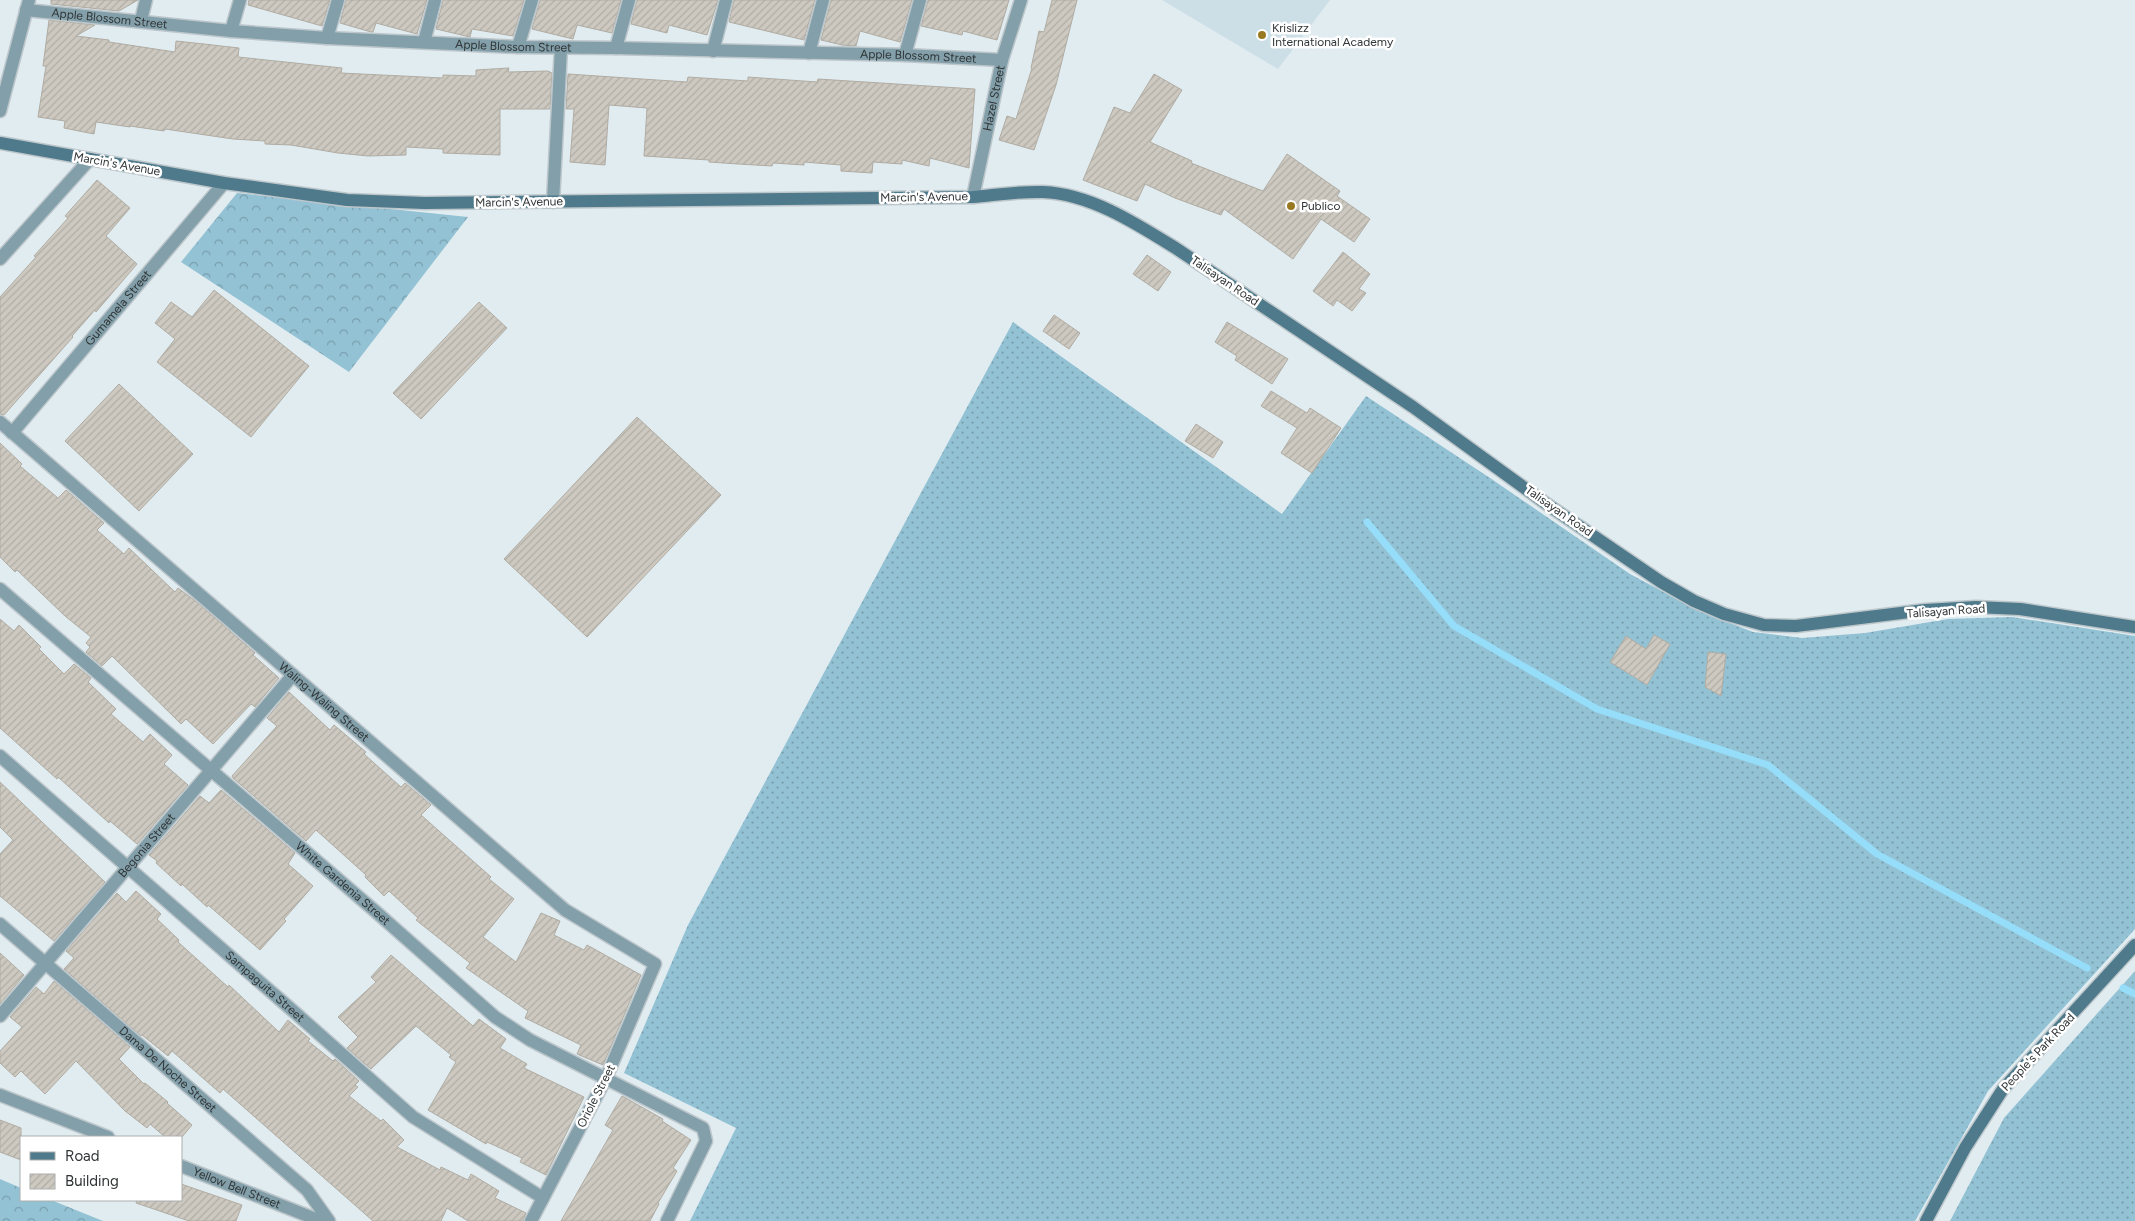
<svg xmlns="http://www.w3.org/2000/svg" width="2135" height="1221" viewBox="0 0 2135 1221" font-family="Figtree,sans-serif">
<style>
.built{fill:#ccdfe7}
.grass{fill:url(#grass-dots)}
.forest{fill:url(#forest-crowns)}
.lines{fill:none;stroke-linecap:round;stroke-linejoin:round}
.stream{stroke:#96ddf9;stroke-width:7}
.building{fill:url(#building-hatch);stroke:#b0aca3}
.street-casing{stroke:#bdc7cb;stroke-width:15}
.secondary-casing{stroke:#bdc7cb;stroke-width:15}
.street{stroke:#829faa;stroke-width:12}
.secondary{stroke:#4e7a8b;stroke-width:12}
.poi-dot{fill:#997822;stroke:#fff;stroke-width:2}
.labels{text-anchor:middle;dominant-baseline:central;stroke-width:5;stroke-linejoin:round;paint-order:stroke}
.street-label{font-size:12px;fill:#2f3435;stroke:#fff}
.poi-label{font-size:12px;fill:#2f3435;stroke:#fff;text-anchor:start}
</style>
<defs>
<pattern id="grass-dots" width="8" height="8" patternUnits="userSpaceOnUse" patternTransform="scale(1.25)"><rect width="8" height="8" fill="#93c2d4"/><path d="M2 2h.1M6 6h.1" fill="none" stroke="#789ead" stroke-width="1.8" stroke-linecap="round"/></pattern>
<pattern id="forest-crowns" width="20" height="18" patternUnits="userSpaceOnUse" patternTransform="scale(1.25)"><rect width="20" height="18" fill="#93c2d4"/><path d="M2 6a3 3 0 1 1 6 0M12 15a3 3 0 1 1 6 0" fill="none" stroke="#789ead"/></pattern>
<pattern id="building-hatch" width="6" height="6" patternUnits="userSpaceOnUse" patternTransform="scale(1.25)"><rect width="6" height="6" fill="#cdc9c0"/><path d="M-1 1l2-2M0 6l6-6M5 7l2-2" fill="none" stroke="#b0ada6"/></pattern>
</defs>
<rect width="100%" height="100%" fill="#e1ecf1"/>
<!-- built -->
<path class="built" d="M 1162,0 L 1330,0 L 1278,69 Z"/>
<!-- grass -->
<g class="grass">
<path d="M 1013,322 L 1282,514 L 1366,396 L 1493,480 L 1630,574 L 1699,611 L 1753,632 L 1802,638 L 1865,633 L 1948,619 L 2012,617 L 2135,636 L 2135,929 L 1988,1091 L 1915,1221 L 690,1221 L 736,1128 L 624,1073 L 688,925 Z"/>
<path d="M 2135,971 L 2135,1221 L 1950,1221 L 2004,1118 Z"/>
</g>
<!-- forest -->
<g class="forest">
<path d="M 237,193 L 468,217 L 349,372 L 181,262 Z"/>
<path d="M 0,1179 L 21,1188 L 21,1200 L 51,1200 L 103,1221 L 0,1221 Z"/>
</g>
<g class="lines">
<!-- stream -->
<g class="stream">
<path d="M 1367,522 L 1454,626 L 1597,709 L 1768,765 L 1877,854 L 2087,968"/>
<path d="M 2123,988 L 2135,994"/>
</g>
</g>
<!-- building -->
<g class="building">
<path d="M 51,0 L 138,0 L 119,11 L 51,4 Z"/>
<path d="M 249,0 L 330,0 L 322,26 L 248,5 Z"/>
<path d="M 346,0 L 427,0 L 417,34 L 376,23 L 373,32 L 371,32 L 340,23 Z"/>
<path d="M 443,0 L 524,0 L 513,36 L 472,29 L 470,37 L 436,29 Z"/>
<path d="M 540,0 L 621,0 L 612,33 L 577,25 L 573,39 L 532,29 Z"/>
<path d="M 637,0 L 718,0 L 707,35 L 669,25 L 667,33 L 631,24 Z"/>
<path d="M 734,0 L 815,0 L 804,40 L 729,22 Z"/>
<path d="M 831,0 L 912,0 L 900,42 L 860,31 L 856,46 L 842,45 L 821,40 Z"/>
<path d="M 928,0 L 1009,0 L 997,40 L 963,31 L 962,35 L 921,26 Z"/>
<path d="M 1052,0 L 1077,0 L 1056,85 L 1034,150 L 999,140 L 1007,116 L 1016,119 L 1032,68 L 1031,68 L 1039,31 L 1044,32 Z"/>
<path d="M 49,20 L 95,25 L 76,36 L 109,40 L 109,42 L 175,52 L 176,41 L 204,44 L 239,48 L 238,57 L 342,68 L 341,73 L 443,78 L 443,75 L 476,76 L 476,70 L 509,68 L 508,72 L 548,71 L 552,73 L 550,109 L 500,109 L 500,155 L 443,153 L 443,149 L 406,147 L 406,155 L 368,156 L 338,153 L 291,145 L 265,144 L 265,141 L 233,139 L 165,129 L 164,131 L 130,126 L 130,127 L 96,122 L 94,134 L 64,128 L 65,121 L 38,117 L 46,66 L 43,66 Z"/>
<path d="M 568,74 L 687,82 L 688,77 L 748,81 L 748,77 L 817,82 L 818,79 L 975,89 L 969,168 L 930,158 L 929,166 L 902,160 L 902,164 L 873,162 L 872,173 L 841,171 L 841,165 L 804,162 L 804,165 L 773,163 L 772,166 L 738,164 L 709,162 L 709,160 L 644,156 L 647,108 L 609,105 L 605,165 L 570,162 L 574,109 L 566,109 Z"/>
<path d="M 1154,74 L 1182,90 L 1150,142 L 1192,161 L 1191,163 L 1263,191 L 1287,154 L 1340,191 L 1337,196 L 1370,219 L 1354,242 L 1321,219 L 1293,259 L 1224,209 L 1221,215 L 1175,198 L 1145,184 L 1137,201 L 1083,180 L 1114,107 L 1130,113 Z"/>
<path d="M 97,180 L 130,208 L 106,236 L 137,264 L 96,312 L 95,310 L 72,336 L 73,337 L 4,415 L 0,414 L 0,297 L 36,257 L 34,256 L 68,218 L 65,216 Z"/>
<path d="M 1343,252 L 1370,274 L 1359,289 L 1366,293 L 1352,311 L 1337,300 L 1333,306 L 1313,291 Z"/>
<path d="M 1147,255 L 1171,272 L 1158,291 L 1133,274 Z"/>
<path d="M 214,290 L 309,366 L 251,437 L 157,362 L 175,339 L 155,323 L 171,302 L 192,317 Z"/>
<path d="M 479,302 L 507,328 L 421,419 L 393,393 Z"/>
<path d="M 1054,315 L 1080,333 L 1069,349 L 1043,331 Z"/>
<path d="M 1227,322 L 1288,359 L 1272,384 L 1235,360 L 1237,356 L 1215,342 Z"/>
<path d="M 119,384 L 193,454 L 139,511 L 65,441 Z"/>
<path d="M 1271,391 L 1307,413 L 1310,408 L 1341,428 L 1312,473 L 1281,453 L 1297,428 L 1261,406 Z"/>
<path d="M 637,417 L 721,495 L 587,637 L 504,559 Z"/>
<path d="M 1196,424 L 1223,442 L 1213,458 L 1185,441 Z"/>
<path d="M 0,443 L 22,464 L 20,466 L 58,498 L 66,490 L 104,523 L 97,530 L 124,554 L 129,548 L 175,592 L 178,588 L 198,603 L 255,653 L 253,655 L 279,678 L 255,707 L 251,704 L 213,744 L 186,719 L 181,724 L 112,656 L 102,666 L 86,652 L 90,647 L 86,643 L 91,637 L 65,616 L 17,570 L 15,572 L 0,557 Z"/>
<path d="M 0,619 L 14,631 L 19,625 L 41,647 L 39,649 L 64,674 L 74,664 L 91,678 L 88,682 L 116,709 L 111,714 L 143,742 L 150,734 L 172,755 L 164,764 L 188,785 L 137,844 L 110,821 L 109,823 L 58,777 L 57,779 L 0,728 Z"/>
<path d="M 1654,635 L 1670,644 L 1647,685 L 1610,662 L 1626,636 L 1646,649 Z"/>
<path d="M 1708,652 L 1726,654 L 1721,696 L 1705,687 Z"/>
<path d="M 289,692 L 330,730 L 334,725 L 366,752 L 364,754 L 401,787 L 405,783 L 431,805 L 421,815 L 491,877 L 489,879 L 514,899 L 483,937 L 516,962 L 541,913 L 560,921 L 554,935 L 584,950 L 587,945 L 641,975 L 603,1065 L 577,1054 L 581,1045 L 525,1018 L 528,1011 L 466,968 L 470,963 L 416,920 L 418,918 L 389,891 L 384,896 L 365,877 L 366,875 L 316,830 L 306,841 L 233,778 L 232,776 L 277,726 L 267,718 Z"/>
<path d="M 0,782 L 105,882 L 54,941 L 0,896 L 0,854 L 13,840 L 0,827 Z"/>
<path d="M 221,790 L 295,853 L 288,864 L 313,886 L 284,919 L 286,921 L 260,950 L 208,905 L 207,907 L 182,884 L 181,886 L 156,863 L 157,861 L 149,855 L 200,796 L 209,803 Z"/>
<path d="M 136,891 L 161,914 L 157,919 L 179,940 L 178,942 L 228,987 L 229,985 L 279,1032 L 288,1020 L 310,1039 L 308,1041 L 333,1061 L 335,1059 L 359,1081 L 355,1085 L 358,1087 L 349,1096 L 381,1121 L 383,1119 L 404,1140 L 397,1147 L 440,1170 L 441,1167 L 468,1180 L 471,1174 L 499,1191 L 495,1198 L 526,1213 L 523,1221 L 468,1221 L 447,1208 L 441,1221 L 373,1221 L 223,1089 L 220,1093 L 172,1051 L 168,1056 L 142,1035 L 141,1036 L 64,969 L 74,958 L 66,951 L 117,893 L 126,902 Z"/>
<path d="M 0,953 L 24,975 L 0,1004 Z"/>
<path d="M 391,955 L 473,1026 L 479,1019 L 506,1039 L 500,1048 L 527,1064 L 524,1068 L 584,1097 L 546,1175 L 520,1162 L 522,1158 L 487,1142 L 486,1144 L 428,1110 L 456,1062 L 449,1057 L 451,1055 L 416,1026 L 371,1069 L 347,1048 L 358,1037 L 338,1017 L 376,982 L 371,977 Z"/>
<path d="M 54,981 L 130,1047 L 119,1059 L 144,1084 L 145,1083 L 168,1102 L 167,1103 L 192,1125 L 182,1137 L 165,1137 L 150,1124 L 147,1128 L 125,1111 L 76,1061 L 45,1094 L 21,1071 L 15,1077 L 0,1063 L 0,1051 L 22,1027 L 10,1017 L 36,987 L 44,994 Z"/>
<path d="M 622,1096 L 663,1119 L 662,1121 L 691,1140 L 673,1168 L 677,1171 L 658,1203 L 659,1204 L 650,1221 L 561,1221 L 613,1130 L 605,1125 Z"/>
<path d="M 0,1120 L 21,1128 L 21,1160 L 0,1152 Z"/>
<path d="M 181,1184 L 242,1205 L 236,1221 L 189,1221 L 136,1203 L 137,1200 L 181,1200 Z"/>
</g>
<g class="lines">
<defs>
<g id="street">
<path id="s1" d="M 26,10 L 231,31 L 327,38 L 518,47 L 616,48 L 905,55 L 1002,60"/>
<path d="M 141,20 L 146,0"/>
<path d="M 231,31 L 240,0"/>
<path d="M 327,38 L 338,0"/>
<path d="M 424,42 L 435,0"/>
<path d="M 518,47 L 532,0"/>
<path d="M 616,48 L 629,0"/>
<path d="M 713,51 L 726,0"/>
<path d="M 809,53 L 823,0"/>
<path d="M 905,55 L 920,0"/>
<path d="M 0,111 L 29,0"/>
<path id="s2" d="M 973,197 L 1002,60 L 1021,0"/>
<path d="M 553,202 L 561,48"/>
<path d="M 0,259 L 90,159"/>
<path id="s3" d="M 0,422 L 565,910 L 655,964 L 606,1078 L 531,1221"/>
<path id="s4" d="M 12,433 L 224,183"/>
<path id="s5" d="M 0,589 L 375,911 L 495,1017 L 530,1040 L 703,1128 L 706,1141 L 667,1221"/>
<path id="s6" d="M 0,756 L 292,1010 L 413,1117 L 543,1198"/>
<path id="s7" d="M 0,924 L 307,1190 L 329,1221"/>
<path id="s8" d="M 0,1016 L 293,675"/>
<path d="M 0,1095 L 108,1137"/>
<path id="s9" d="M 181,1166 L 321,1221"/>
</g>
<g id="secondary">
<path d="M 0,143 L 224,183 L 347,200 L 425,203 L 973,197 C 996,195 1020,191 1043,192 C 1091,194 1137,224 1177,249 L 1413,407 L 1548,505 L 1661,582 L 1694,601 L 1724,614 L 1764,625 L 1796,626 L 1925,610 L 1976,607 L 2020,609 L 2135,627"/>
<path d="M 1926,1221 L 1965,1148 L 2003,1089 L 2135,945"/>
</g>
</defs>
<!-- street casing -->
<use href="#street" class="street-casing"/>
<!-- secondary casing -->
<use href="#secondary" class="secondary-casing"/>
<!-- street -->
<use href="#street" class="street"/>
<!-- secondary -->
<use href="#secondary" class="secondary"/>
</g>
<!-- markers -->
<g class="poi-dot">
<circle cx="1262" cy="35" r="5"/>
<circle cx="1291" cy="206" r="5"/>
</g>
<g class="labels">
<!-- street labels -->
<g class="street-label">
<text stroke="none"><textPath href="#s1" startOffset="84">Apple Blossom Street</textPath></text>
<text stroke="none"><textPath href="#s1" startOffset="489">Apple Blossom Street</textPath></text>
<text stroke="none"><textPath href="#s1" startOffset="894">Apple Blossom Street</textPath></text>
<text stroke="none"><textPath href="#s2" startOffset="101">Hazel Street</textPath></text>
<text transform="translate(117 164) rotate(10)">Marcin's Avenue</text>
<text transform="translate(924 197) rotate(-1)">Marcin's Avenue</text>
<text transform="translate(519 202) rotate(-1)">Marcin's Avenue</text>
<text transform="translate(1225 281) rotate(34)">Talisayan Road</text>
<text stroke="none"><textPath href="#s4" startOffset="164">Gumamela Street</textPath></text>
<text transform="translate(1559 511) rotate(35)">Talisayan Road</text>
<text transform="translate(1946 611) rotate(-4)">Talisayan Road</text>
<text stroke="none"><textPath href="#s3" startOffset="428">Waling-Waling Street</textPath></text>
<text stroke="none"><textPath href="#s8" startOffset="225">Begonia Street</textPath></text>
<text stroke="none"><textPath href="#s5" startOffset="452">White Gardenia Street</textPath></text>
<text stroke="none"><textPath href="#s6" startOffset="351">Sampaguita Street</textPath></text>
<text transform="translate(2038 1052) rotate(-47)">People's Park Road</text>
<text stroke="none"><textPath href="#s7" startOffset="222">Dama De Noche Street</textPath></text>
<text transform="translate(596 1096) rotate(-63)">Oriole Street</text>
<text stroke="none"><textPath href="#s9" startOffset="60">Yellow Bell Street</textPath></text>
</g>
<!-- poi labels -->
<g class="poi-label">
<text x="1272" y="28">Krislizz<tspan x="1272" dy="14">International Academy</tspan></text>
<text x="1301" y="206">Publico</text>
</g>
</g>
<!-- legend -->
<rect x="20" y="1136" width="162" height="65" fill="#ffffff" stroke="#acaeae"/>
<rect x="30" y="1152" width="25" height="8" fill="#4e7a8b" stroke="#acaeae"/>
<text x="65" y="1161" font-size="15" fill="#2f3435">Road</text>
<rect x="30" y="1174" width="25" height="15" fill="url(#building-hatch)" stroke="#acaeae"/>
<text x="65" y="1186" font-size="15" fill="#2f3435">Building</text>
</svg>
